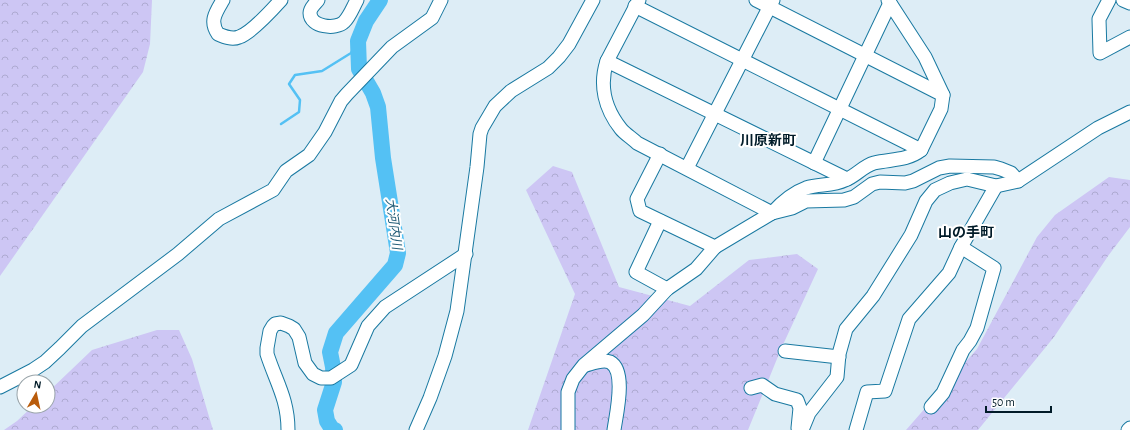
<svg xmlns="http://www.w3.org/2000/svg" width="1130" height="430" viewBox="0 0 1130 430" font-family="'Alegreya Sans','Noto Sans JP',sans-serif">
<style>
.forest{fill:url(#forest-crowns)}
.lines{fill:none;stroke-linecap:round;stroke-linejoin:round}
.stream{stroke:#54c1f4;stroke-width:2.5}
.river{stroke:#54c1f4;stroke-width:16}
.minor-casing{stroke:#1979a1;stroke-width:15}
.minor{stroke:#fff;stroke-width:13}
.labels{text-anchor:middle;dominant-baseline:central;stroke-width:4;stroke-linejoin:round;paint-order:stroke}
.water-label{font-size:13px;font-style:italic;fill:#225c77;stroke:#fff}
.quarter-label{font-size:14px;font-weight:bold;fill:#011b28;stroke:#fff}
</style>
<defs>
<pattern id="forest-crowns" width="20" height="18" patternUnits="userSpaceOnUse"><rect width="20" height="18" fill="#cdc6f4"/><path d="M2 6a3 3 0 1 1 6 0M12 15a3 3 0 1 1 6 0" fill="none" stroke="#aeaad1"/></pattern>
</defs>
<rect width="100%" height="100%" fill="#ddedf6"/>
<!-- forest -->
<g class="forest">
<path d="M 0,0 L 152,0 L 150,44 L 143,72 L 0,276 Z"/>
<path d="M 553,166 L 572,172 L 619,287 L 690,306 L 749,260 L 797,254 L 818,269 L 781,349 L 748,430 L 528,430 L 575,294 L 526,190 Z"/>
<path d="M 1109,177 L 1130,180 L 1130,227 L 1108,256 L 1054,337 L 978,430 L 906,430 L 977,349 L 1037,237 L 1055,215 Z"/>
<path d="M 157,330 L 179,330 L 192,359 L 213,430 L 4,430 L 17,421 L 33,406 L 48,406 L 48,392 L 92,350 Z"/>
</g>
<g class="lines">
<!-- stream -->
<path class="stream" d="M 281,124 L 299,112 L 300,100 L 289,84 L 295,75 L 322,71 L 351,53 L 358,41"/>
<!-- river -->
<path class="river" d="M 335,430 L 332,429 L 327,421 L 325,410 L 334,382 L 333,367 L 330,352 L 336,333 L 395,265 L 398,253 L 383,158 L 378,107 L 373,93 L 359,69 L 358,41 L 366,21 L 380,0"/>
<defs>
<g id="minor">
<path d="M 223,0 C 216,12 209,21 218,34 C 225,37 232,40 239,37 C 251,33 272,10 281,0"/>
<path d="M 318,0 C 315,4 310,8 310,13 C 310,27 336,30 344,22 C 350,16 353,7 357,0"/>
<path d="M 639,0 L 607,61 C 599,85 605,109 621,129 C 625,134 632,138 637,143 L 772,213"/>
<path d="M 756,0 L 943,95"/>
<path d="M 1109,0 L 1099,19 L 1100,53 L 1130,37"/>
<path d="M 1123,0 L 1130,3"/>
<path d="M 635,6 L 921,150"/>
<path d="M 607,61 L 847,179"/>
<path d="M 660,154 L 637,199 L 640,211 L 715,247 L 772,213 L 792,208 L 806,201 L 844,200 L 854,197 L 872,184 L 880,182 L 905,183 L 913,181 L 939,168 L 950,166 L 994,167 L 1001,169 L 1011,173 L 1018,181"/>
<path d="M 814,163 L 890,3"/>
<path d="M 687,168 L 773,0"/>
<path d="M 772,213 C 782,202 792,193 806,188 C 819,184 833,186 845,180 C 856,176 863,166 874,163 C 891,159 907,161 921,150 L 941,109 L 943,95 L 925,57 L 888,0"/>
<path d="M 660,221 L 636,272 L 667,289"/>
<path d="M 785,351 L 839,357"/>
<path d="M 586,365 C 593,363 603,359 610,362 C 627,371 616,415 614,430"/>
<path d="M 0,387 L 33,370 L 45,362 L 60,348 L 82,326 L 178,254 L 219,219 L 273,190 L 286,171 L 309,155 L 325,132 L 341,101 L 347,94 L 392,47 L 432,18 L 441,0"/>
<path d="M 751,388 L 762,385 L 775,394 L 797,400 L 800,408 L 798,428"/>
<path d="M 931,407 L 943,393 L 963,350 L 970,341 L 977,328 L 994,268 L 961,247 L 996,186"/>
<path d="M 288,430 C 288,399 276,382 267,354 L 267,348 L 270,331 L 273,326 L 275,324 L 281,323 L 289,326 L 294,329 L 299,337 L 305,363 L 313,374 L 321,378 L 331,378 L 351,365 L 368,326 L 385,307 L 466,254"/>
<path d="M 416,430 L 430,398 L 445,356 L 457,311 L 477,167 L 480,134 L 482,128 L 495,106 L 511,91 L 548,68 L 559,57 L 569,44 L 593,0"/>
<path d="M 568,430 L 568,392 L 573,379 L 584,365 L 643,315 L 667,289 L 696,269 L 715,247"/>
<path d="M 802,430 L 809,413 L 837,377 L 839,354 L 846,329 L 873,296 L 911,235 L 926,201 L 935,190 L 950,183 L 967,179 L 996,186 L 1018,181 L 1098,128 L 1130,112"/>
<path d="M 856,430 L 867,392 L 885,391 L 909,319 L 949,273 L 961,247"/>
<path d="M 1128,430 L 1130,428"/>
</g>
</defs>
<!-- minor casing -->
<use href="#minor" class="minor-casing"/>
<!-- minor -->
<use href="#minor" class="minor"/>
</g>
<g class="labels">
<!-- water labels -->
<g class="water-label">
<text transform="translate(393 224) rotate(82)">大河内川</text>
</g>
<!-- quarter labels -->
<g class="quarter-label">
<text x="768" y="141">川原新町</text>
<text x="966" y="233">山の手町</text>
</g>
</g>
<!-- north arrow -->
<g transform="translate(36 394) rotate(9)"><circle r="19" fill="#ffffff" stroke="#99a4a9"/>
<path d="M0-3L7 15L0 10L-7 15Z" fill="#b95c0c"/>
<text y="-6" font-size="11" font-weight="bold" text-anchor="middle" fill="#011b28">N</text>
</g>
<!-- scale -->
<path d="M986 406v6h65v-6" fill="none" stroke="#011b28" stroke-width="2"/>
<text x="992" y="406" font-size="12" fill="#011b28" stroke="#ffffff" stroke-width="3" paint-order="stroke">50 m</text>
</svg>
